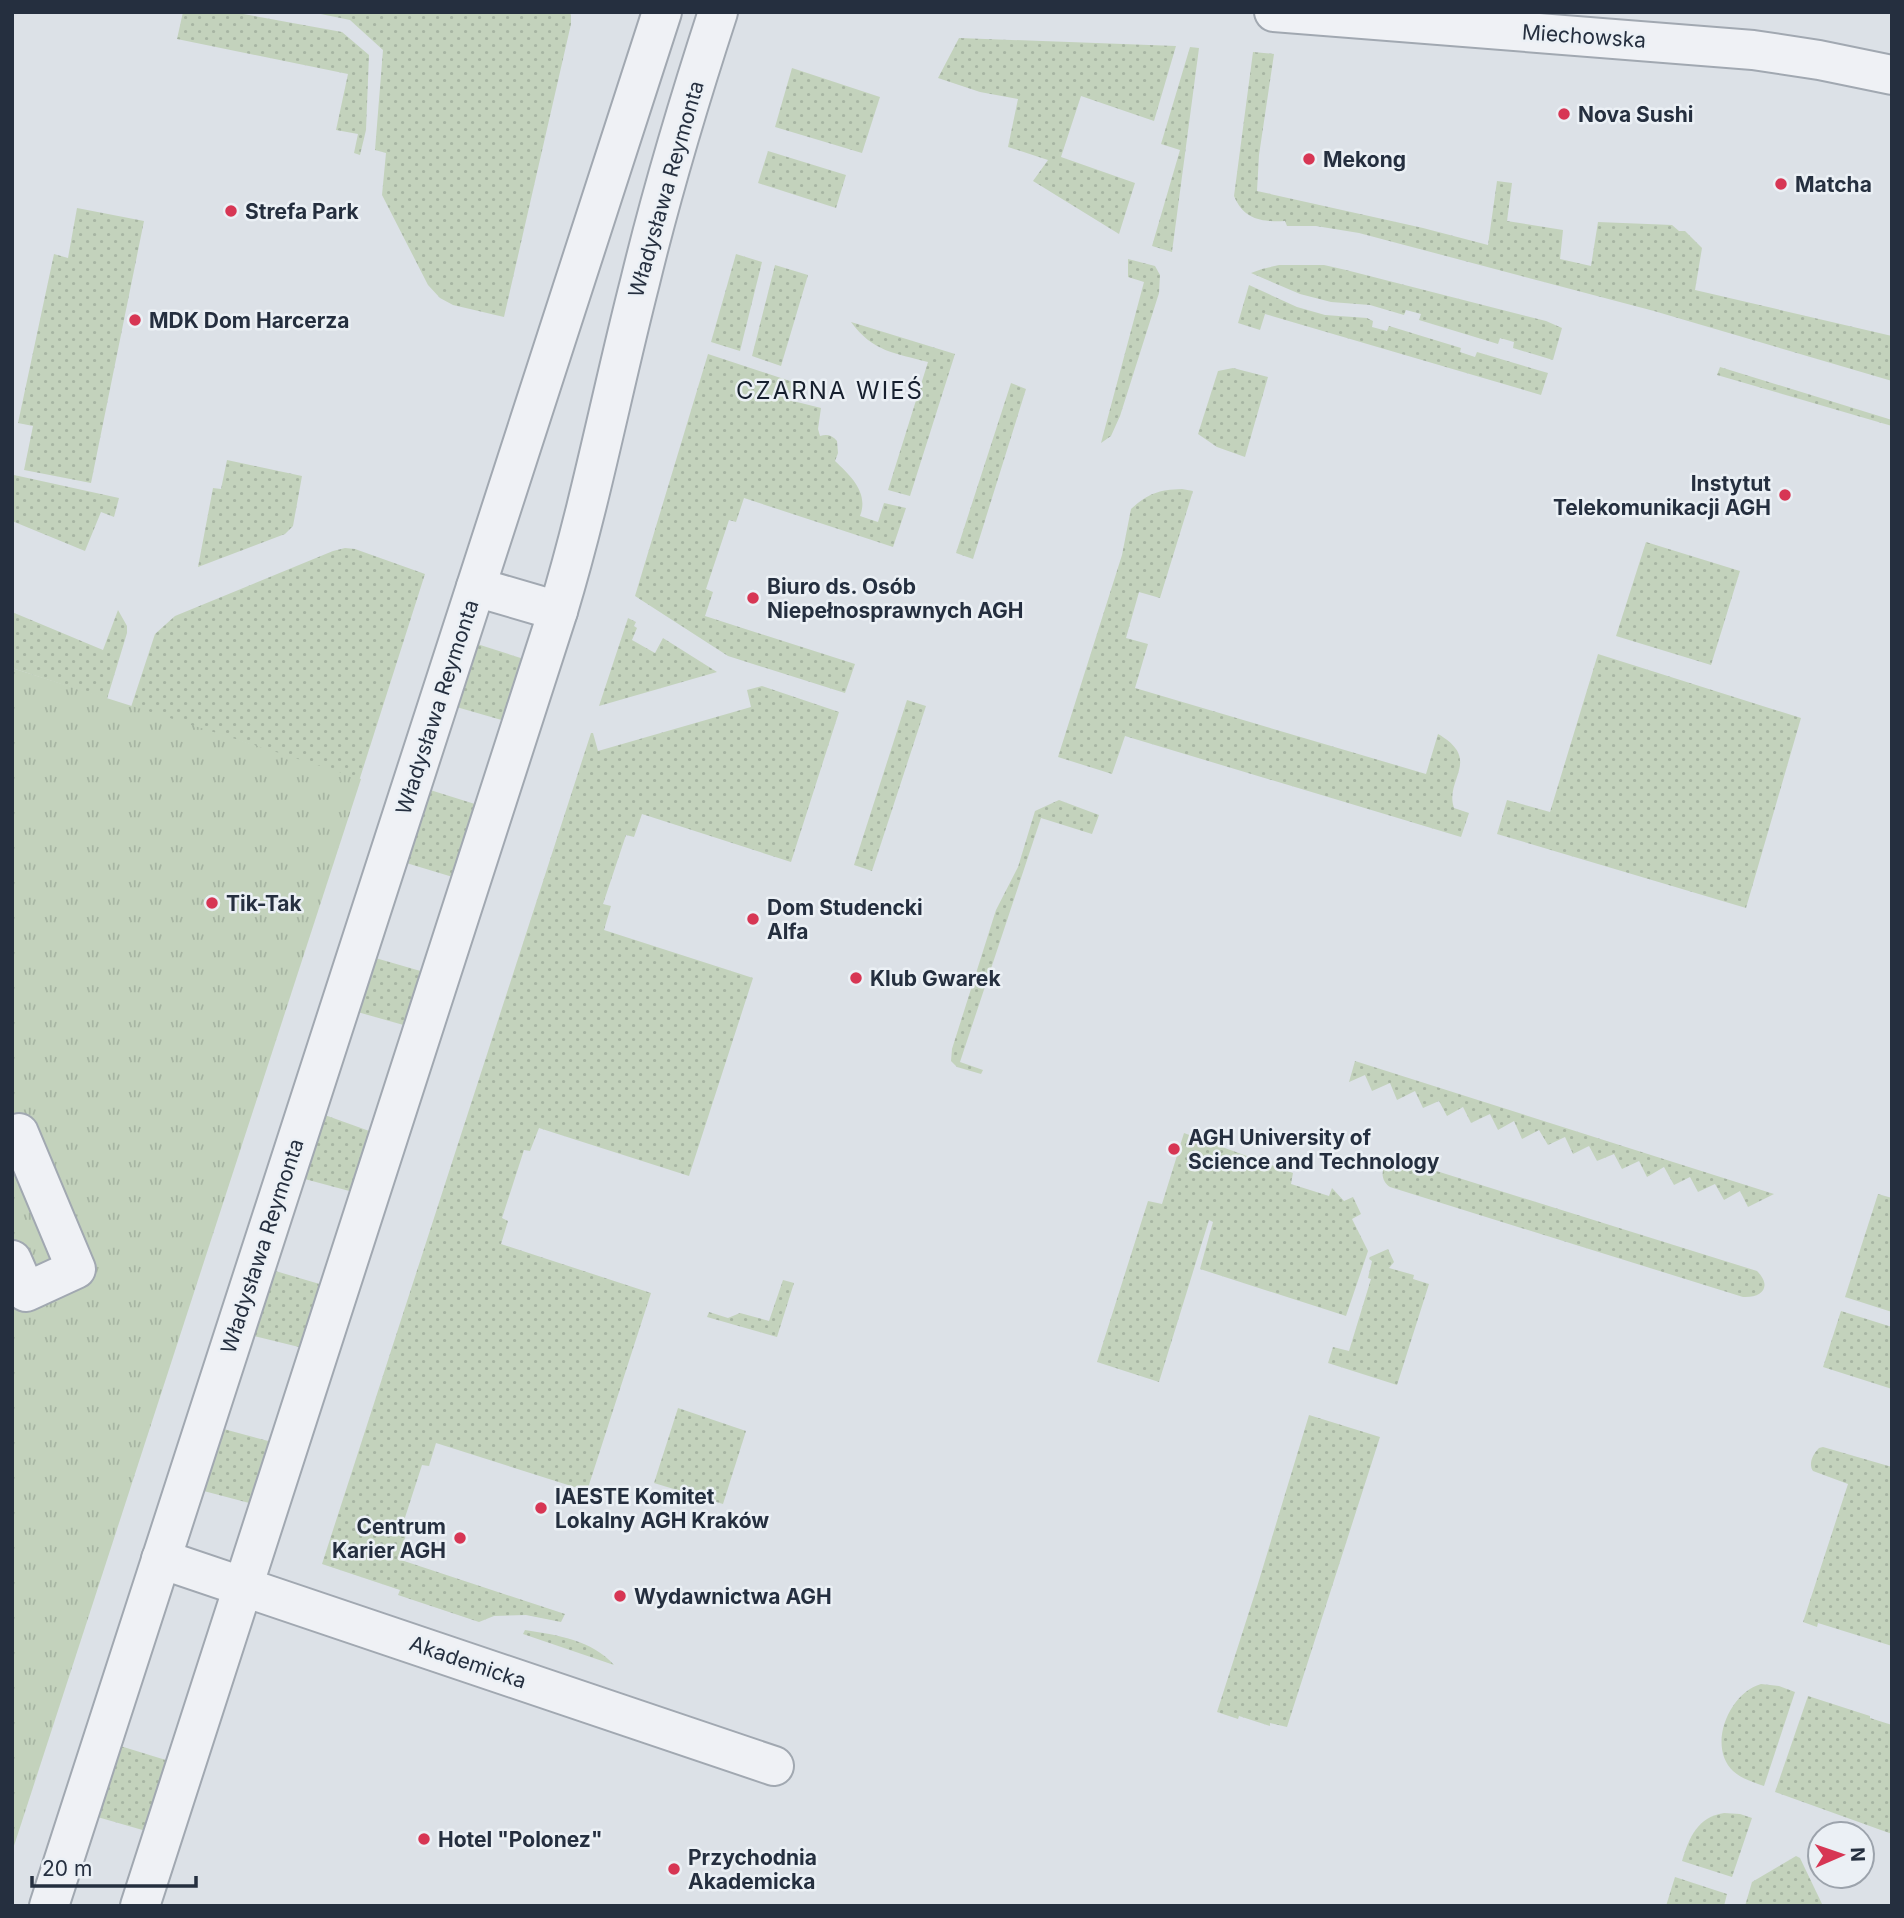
<svg xmlns="http://www.w3.org/2000/svg" width="1904" height="1918" viewBox="0 0 1904 1918" font-family="Inter,sans-serif">
<style>
.grass{fill:url(#grass-dots)}
.park{fill:url(#park-tufts)}
.lines{fill:none;stroke-linecap:round;stroke-linejoin:round}
.street-casing{stroke:#a1a8b1;stroke-width:42}
.street{stroke:#eff1f5;stroke-width:38}
.poi-dot{fill:#d73654;stroke:#ebf0f5;stroke-width:2.5}
.labels{text-anchor:middle;dominant-baseline:central;stroke-width:5;stroke-linejoin:round;paint-order:stroke}
.street-label{font-size:21px;fill:#252f3f;stroke:#ebf0f5}
.poi-label{font-size:21px;font-weight:bold;fill:#252f3f;stroke:#ebf0f5;text-anchor:start}
.quarter-label{font-size:24px;letter-spacing:2px;fill:#17202f;stroke:#ebf0f5}
</style>
<defs>
<pattern id="grass-dots" width="8" height="8" patternUnits="userSpaceOnUse" patternTransform="scale(1.75)"><rect width="8" height="8" fill="#c3d2bc"/><path d="M2 2h.1M6 6h.1" fill="none" stroke="#a7b5a3" stroke-width="1.8" stroke-linecap="round"/></pattern>
<pattern id="park-tufts" width="24" height="20" patternUnits="userSpaceOnUse" patternTransform="scale(1.75)"><rect width="24" height="20" fill="#c3d2bc"/><path d="M3 7l-1-3M5 7V3M7 7l1-3M15 17l-1-3M17 17v-4M19 17l1-3" fill="none" stroke="#a7b5a3"/></pattern>
</defs>
<rect width="100%" height="100%" fill="#dce1e7"/>
<!-- grass -->
<g class="grass">
<path d="M 183,12 L 232,12 L 342,32 L 369,55 L 366,130 L 360,155 L 354,153 L 358,134 L 336,130 L 348,74 L 177,39 Z"/>
<path d="M 311,12 L 569,12 L 571,15 L 571,24 L 504,317 L 453,305 L 440,298 L 428,285 L 382,195 L 386,153 L 375,150 L 383,50 L 350,20 Z"/>
<path d="M 959,38 L 1176,46 L 1154,121 L 1081,96 L 1061,157 L 1135,183 L 1119,234 L 1033,181 L 1048,160 L 1008,147 L 1018,99 L 980,92 L 938,78 Z"/>
<path d="M 1190,47 L 1199,48 L 1172,252 L 1152,246 L 1180,150 L 1161,144 Z"/>
<path d="M 1253,52 L 1274,54 L 1259,155 L 1257,191 L 1423,228 L 1488,245 L 1497,181 L 1512,183 L 1507,221 L 1563,230 L 1560,259 L 1591,266 L 1598,222 L 1672,225 L 1679,231 L 1685,231 L 1702,248 L 1695,290 L 1892,336 L 1892,381 L 1654,311 L 1359,233 L 1316,226 L 1287,226 L 1285,221 C 1262,222 1244,220 1234,196 Z"/>
<path d="M 792,68 L 880,97 L 862,153 L 775,127 Z"/>
<path d="M 768,151 L 846,175 L 836,208 L 758,183 Z"/>
<path d="M 77,208 L 144,221 L 91,483 L 24,470 L 33,426 L 18,423 L 54,254 L 68,258 Z"/>
<path d="M 736,254 L 762,262 L 740,351 L 711,342 Z"/>
<path d="M 1128,259 L 1155,266 L 1160,275 L 1159,293 L 1120,416 L 1111,436 L 1101,443 L 1144,282 L 1128,277 Z"/>
<path d="M 775,265 L 808,275 L 781,366 L 752,356 Z"/>
<path d="M 1279,265 L 1324,265 L 1346,270 L 1546,321 L 1562,328 L 1553,360 L 1513,348 L 1514,342 L 1500,338 L 1498,344 L 1419,320 L 1421,314 L 1406,310 L 1404,315 L 1370,305 L 1331,302 L 1300,294 L 1251,273 L 1262,269 Z"/>
<path d="M 1249,285 L 1297,307 L 1325,315 L 1367,318 L 1373,321 L 1372,327 L 1387,331 L 1389,326 L 1461,348 L 1460,352 L 1475,357 L 1477,352 L 1548,373 L 1541,395 L 1265,314 L 1260,330 L 1238,323 Z"/>
<path d="M 851,322 L 955,354 L 910,496 L 888,490 L 928,362 C 895,353 873,352 851,322 Z"/>
<path d="M 708,354 L 805,386 L 785,395 L 785,399 L 821,408 L 818,429 L 820,436 C 827,434 832,435 837,441 L 838,453 L 835,461 C 851,476 869,493 860,516 L 878,522 L 884,503 L 906,508 L 893,547 L 744,498 L 736,522 L 729,520 L 706,589 L 713,592 L 705,616 L 855,664 L 845,693 L 728,656 L 635,596 Z"/>
<path d="M 1720,367 L 1892,420 L 1892,426 L 1717,375 Z"/>
<path d="M 1233,368 L 1268,377 L 1245,457 L 1217,447 L 1198,434 L 1218,371 Z"/>
<path d="M 1011,383 L 1026,389 L 973,559 L 956,553 Z"/>
<path d="M 227,460 L 302,476 L 293,526 L 285,534 L 198,567 L 213,488 L 221,489 Z"/>
<path d="M 14,475 L 119,498 L 114,517 L 101,512 L 85,551 L 12,521 L 12,482 Z"/>
<path d="M 1182,489 L 1193,491 L 1160,598 L 1139,592 L 1126,638 L 1148,644 L 1135,688 L 1426,774 L 1438,734 C 1483,760 1444,779 1454,808 L 1469,813 L 1461,837 L 1125,736 L 1112,774 L 1058,757 L 1122,555 L 1131,509 C 1149,493 1158,490 1182,489 Z"/>
<path d="M 1646,542 L 1740,571 L 1711,665 L 1616,636 Z"/>
<path d="M 345,548 L 355,549 L 425,574 L 330,872 L 256,746 L 131,707 L 155,634 L 175,616 L 333,551 Z"/>
<path d="M 118,610 L 127,626 L 127,633 L 107,699 L 12,668 L 12,612 L 103,650 Z"/>
<path d="M 628,618 L 636,622 L 634,626 L 637,628 L 632,640 L 655,653 L 663,638 L 717,672 L 599,706 Z"/>
<path d="M 474,643 L 527,660 L 505,721 L 453,706 Z"/>
<path d="M 1598,654 L 1801,718 L 1746,908 L 1497,834 L 1507,800 L 1550,812 Z"/>
<path d="M 762,686 L 839,712 L 791,862 L 642,814 L 634,837 L 626,835 L 603,904 L 611,906 L 604,930 L 753,978 L 689,1176 L 539,1128 L 530,1151 L 524,1150 L 502,1218 L 508,1221 L 501,1244 L 651,1293 L 587,1491 L 436,1443 L 429,1466 L 422,1465 L 400,1533 L 406,1535 L 398,1559 L 565,1614 L 561,1622 L 526,1615 L 494,1616 L 479,1622 L 398,1595 L 400,1590 L 322,1564 L 591,733 L 593,733 L 598,751 L 751,707 L 747,690 Z"/>
<path d="M 907,700 L 926,706 L 872,871 L 854,865 Z"/>
<path d="M 427,789 L 478,805 L 456,878 L 403,862 Z"/>
<path d="M 1059,800 L 1099,815 L 1092,834 L 1041,818 L 960,1062 L 983,1070 L 981,1074 L 957,1067 L 951,1061 L 952,1049 L 996,910 L 1018,867 L 1035,811 Z"/>
<path d="M 372,957 L 424,972 L 407,1026 L 354,1011 Z"/>
<path d="M 1355,1061 L 1774,1194 L 1748,1207 L 1740,1191 L 1724,1200 L 1715,1184 L 1698,1192 L 1690,1177 L 1674,1185 L 1664,1167 L 1647,1177 L 1639,1161 L 1622,1169 L 1614,1154 L 1597,1161 L 1589,1146 L 1573,1154 L 1565,1137 L 1548,1145 L 1539,1130 L 1522,1139 L 1514,1121 L 1498,1130 L 1490,1114 L 1471,1123 L 1463,1107 L 1447,1116 L 1439,1101 L 1423,1108 L 1415,1091 L 1397,1100 L 1390,1083 L 1372,1091 L 1365,1075 L 1349,1082 Z"/>
<path d="M 322,1114 L 372,1132 L 353,1192 L 301,1178 Z"/>
<path d="M 1184,1133 L 1293,1173 L 1291,1184 L 1329,1196 L 1332,1188 L 1344,1201 L 1353,1197 L 1361,1214 L 1352,1219 L 1368,1251 L 1346,1316 L 1343,1315 L 1200,1269 L 1213,1222 L 1209,1220 L 1159,1382 L 1097,1362 L 1148,1201 L 1162,1204 Z"/>
<path d="M 1398,1159 L 1757,1271 C 1772,1286 1763,1298 1743,1297 L 1390,1187 C 1377,1178 1382,1160 1398,1159 Z"/>
<path d="M 1878,1194 L 1892,1198 L 1892,1312 L 1845,1297 Z"/>
<path d="M 1388,1249 L 1394,1262 L 1389,1268 L 1414,1275 L 1413,1279 L 1429,1284 L 1397,1385 L 1328,1363 L 1333,1347 L 1349,1351 L 1371,1279 L 1368,1278 L 1372,1261 L 1369,1259 L 1370,1257 Z"/>
<path d="M 272,1270 L 323,1285 L 303,1348 L 250,1335 Z"/>
<path d="M 783,1280 L 794,1283 L 777,1337 L 707,1317 L 709,1312 L 728,1318 L 740,1313 L 769,1321 Z"/>
<path d="M 1841,1311 L 1892,1327 L 1892,1389 L 1823,1367 Z"/>
<path d="M 678,1408 L 746,1431 L 723,1504 L 654,1483 Z"/>
<path d="M 1309,1415 L 1380,1437 L 1287,1727 L 1270,1723 L 1270,1726 L 1239,1716 L 1238,1719 L 1217,1712 L 1257,1587 Z"/>
<path d="M 220,1428 L 272,1442 L 253,1504 L 200,1490 Z"/>
<path d="M 1823,1447 L 1892,1467 L 1892,1646 L 1818,1623 L 1817,1627 L 1803,1622 L 1848,1484 L 1813,1471 C 1808,1464 1813,1454 1819,1448 Z"/>
<path d="M 525,1630 C 557,1635 592,1640 614,1665 L 523,1634 Z"/>
<path d="M 1761,1684 L 1779,1686 L 1795,1692 L 1764,1786 C 1753,1782 1742,1779 1733,1771 C 1707,1746 1729,1693 1761,1684 Z"/>
<path d="M 1808,1696 L 1870,1716 L 1870,1718 L 1892,1725 L 1892,1834 L 1775,1792 Z"/>
<path d="M 117,1745 L 169,1761 L 146,1831 L 94,1816 Z"/>
<path d="M 1724,1813 L 1740,1814 L 1752,1818 L 1732,1877 L 1682,1861 C 1689,1837 1698,1817 1724,1813 Z"/>
<path d="M 1796,1856 L 1800,1858 L 1823,1906 L 1745,1906 L 1752,1882 Z"/>
<path d="M 1675,1877 L 1727,1894 L 1724,1906 L 1666,1906 Z"/>
</g>
<!-- park -->
<path class="park" d="M 12,668 L 361,779 L 12,1852 Z"/>
<g class="lines">
<defs>
<g id="street">
<path d="M 1274,12 L 1753,50 L 1819,60 L 1892,75"/>
<path d="M 476,587 L 558,611"/>
<path d="M 12,1137 L 19,1133 L 76,1269 L 26,1292 L 12,1260"/>
<path d="M 161,1559 L 774,1766"/>
<path d="M 49,1906 L 662,12"/>
<path d="M 140,1906 L 558,611 C 591,502 612,391 640,282 C 662,191 689,101 718,12"/>
</g>
</defs>
<!-- street casing -->
<use href="#street" class="street-casing"/>
<!-- street -->
<use href="#street" class="street"/>
</g>
<!-- markers -->
<g class="poi-dot">
<circle cx="1564" cy="114" r="7"/>
<circle cx="1309" cy="159" r="7"/>
<circle cx="1781" cy="184" r="7"/>
<circle cx="231" cy="211" r="7"/>
<circle cx="135" cy="320" r="7"/>
<circle cx="1785" cy="495" r="7"/>
<circle cx="753" cy="598" r="7"/>
<circle cx="212" cy="903" r="7"/>
<circle cx="753" cy="919" r="7"/>
<circle cx="856" cy="978" r="7"/>
<circle cx="1174" cy="1149" r="7"/>
<circle cx="541" cy="1508" r="7"/>
<circle cx="460" cy="1538" r="7"/>
<circle cx="620" cy="1596" r="7"/>
<circle cx="424" cy="1839" r="7"/>
<circle cx="674" cy="1869" r="7"/>
</g>
<g class="labels">
<!-- street labels -->
<g class="street-label">
<text transform="translate(1584 36) rotate(4)">Miechowska</text>
<text transform="translate(666 189) rotate(-74)">Władysława Reymonta</text>
<text transform="translate(437 707) rotate(-72)">Władysława Reymonta</text>
<text transform="translate(262 1246) rotate(-72)">Władysława Reymonta</text>
<text transform="translate(468 1662) rotate(19)">Akademicka</text>
</g>
<!-- poi labels -->
<g class="poi-label">
<text x="1578" y="114">Nova Sushi</text>
<text x="1323" y="159">Mekong</text>
<text x="1795" y="184">Matcha</text>
<text x="245" y="211">Strefa Park</text>
<text x="149" y="320">MDK Dom Harcerza</text>
<text x="1771" y="483" text-anchor="end">Instytut<tspan x="1771" dy="24">Telekomunikacji AGH</tspan></text>
<text x="767" y="586">Biuro ds. Osób<tspan x="767" dy="24">Niepełnosprawnych AGH</tspan></text>
<text x="226" y="903">Tik-Tak</text>
<text x="767" y="907">Dom Studencki<tspan x="767" dy="24">Alfa</tspan></text>
<text x="870" y="978">Klub Gwarek</text>
<text x="1188" y="1137">AGH University of<tspan x="1188" dy="24">Science and Technology</tspan></text>
<text x="555" y="1496">IAESTE Komitet<tspan x="555" dy="24">Lokalny AGH Kraków</tspan></text>
<text x="446" y="1526" text-anchor="end">Centrum<tspan x="446" dy="24">Karier AGH</tspan></text>
<text x="634" y="1596">Wydawnictwa AGH</text>
<text x="438" y="1839">Hotel "Polonez"</text>
<text x="688" y="1857">Przychodnia<tspan x="688" dy="24">Akademicka</tspan></text>
</g>
<!-- quarter labels -->
<g class="quarter-label">
<text x="830" y="390">CZARNA WIEŚ</text>
</g>
</g>
<!-- border -->
<rect width="1904" height="1918" fill="none" stroke="#252f3f" stroke-width="28"/>
<!-- north arrow -->
<g transform="translate(1841 1855) rotate(88)"><circle r="33" fill="#ebf0f5" stroke="#9ca3ac" stroke-width="2"/>
<path d="M0-5L12 26L0 18L-12 26Z" fill="#d73654"/>
<text y="-10" font-size="19" font-weight="bold" text-anchor="middle" fill="#252f3f">N</text>
</g>
<!-- scale -->
<path d="M32 1876v10h164v-10" fill="none" stroke="#252f3f" stroke-width="3.5"/>
<text x="42" y="1876" font-size="21" fill="#252f3f" stroke="#ebf0f5" stroke-width="5" paint-order="stroke">20 m</text>
</svg>
